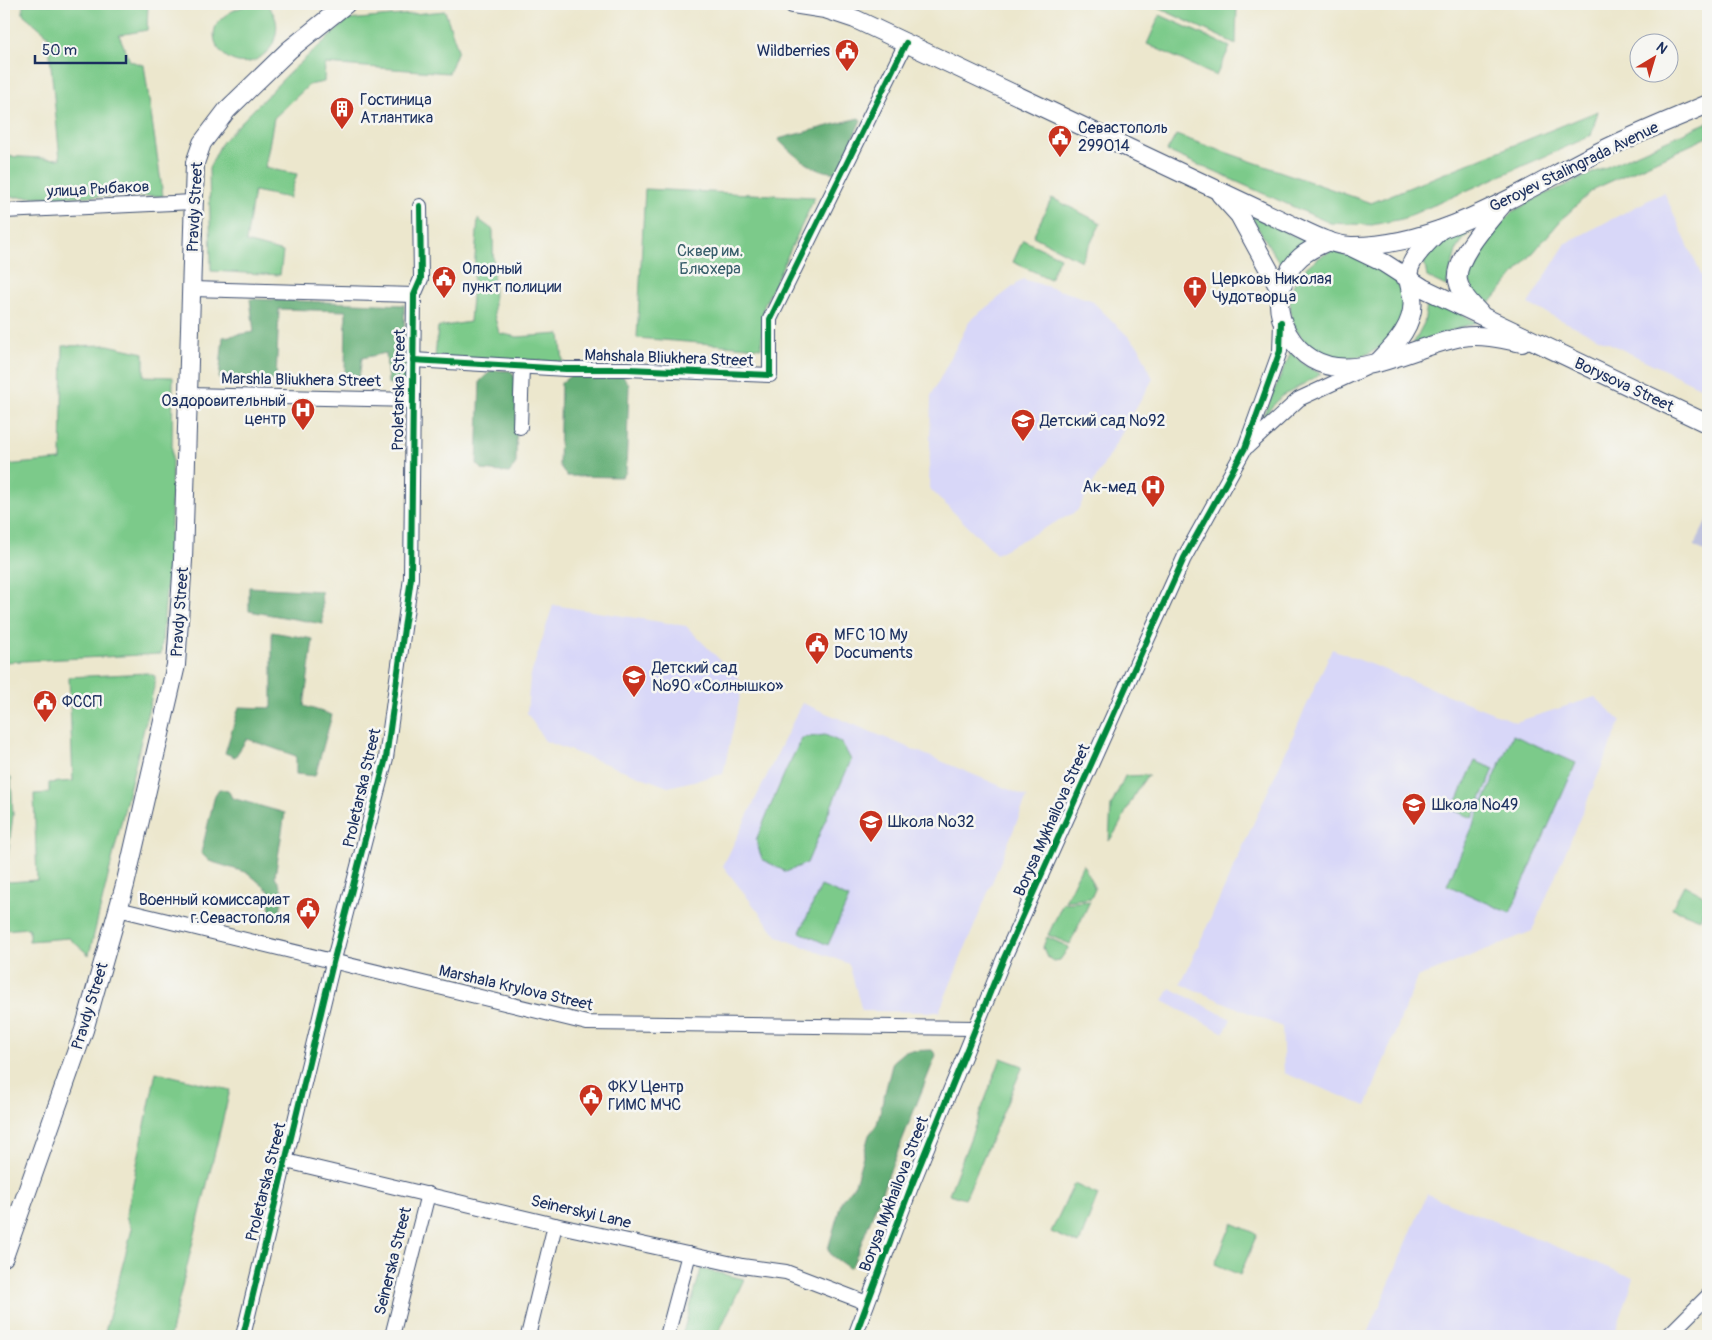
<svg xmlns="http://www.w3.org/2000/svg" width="1712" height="1340" viewBox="0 0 1712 1340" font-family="Pangolin,sans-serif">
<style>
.built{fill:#d8d7f8}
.industrial{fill:#bfc2dd}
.green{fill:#7bca8a;stroke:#4b7c74}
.forest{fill:#64ae76;stroke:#406e6a}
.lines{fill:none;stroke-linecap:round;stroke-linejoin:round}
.minor-casing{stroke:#3a4b6f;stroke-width:16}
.major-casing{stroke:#3a4b6f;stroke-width:20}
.minor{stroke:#fff;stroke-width:14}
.major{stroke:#fff;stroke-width:18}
.cycleway-casing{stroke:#f6f6f2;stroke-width:9}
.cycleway{stroke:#00873e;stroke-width:6}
.labels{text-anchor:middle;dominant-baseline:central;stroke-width:5;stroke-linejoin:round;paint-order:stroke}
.poi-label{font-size:16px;fill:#1b2f5e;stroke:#f6f6f2;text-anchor:start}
.street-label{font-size:16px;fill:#1b2f5e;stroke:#f6f6f2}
.park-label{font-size:16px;fill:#385e6b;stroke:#f6f6f2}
</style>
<rect width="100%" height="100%" fill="#f6f6f2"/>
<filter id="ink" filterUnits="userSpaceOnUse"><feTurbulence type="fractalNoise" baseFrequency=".02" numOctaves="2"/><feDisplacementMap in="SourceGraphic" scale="10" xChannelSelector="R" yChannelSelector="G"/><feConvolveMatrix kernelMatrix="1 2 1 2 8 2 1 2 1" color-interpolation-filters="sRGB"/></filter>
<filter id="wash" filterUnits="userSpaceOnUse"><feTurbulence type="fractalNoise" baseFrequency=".0096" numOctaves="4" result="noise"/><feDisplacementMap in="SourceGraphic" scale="20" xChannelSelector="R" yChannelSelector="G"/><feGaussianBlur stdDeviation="1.12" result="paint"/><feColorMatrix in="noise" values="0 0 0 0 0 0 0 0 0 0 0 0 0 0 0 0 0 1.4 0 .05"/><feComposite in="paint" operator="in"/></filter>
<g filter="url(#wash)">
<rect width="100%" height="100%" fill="#ece7cd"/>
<!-- built -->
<g class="built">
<path d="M 1664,192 L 1708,290 L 1708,391 L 1528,304 L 1566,243 Z"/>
<path d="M 1023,279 L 1091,300 L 1139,347 L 1153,379 L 1077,511 L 996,554 L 929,488 L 931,396 L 970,320 Z"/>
<path d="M 553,605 L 686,626 L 743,683 L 723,774 L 668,787 L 545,741 L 527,713 L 530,678 Z"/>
<path d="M 1332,649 L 1516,722 L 1595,697 L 1621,721 L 1532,931 L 1417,978 L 1366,1106 L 1284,1073 L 1282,1027 L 1181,984 Z"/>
<path d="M 802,703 L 1027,797 L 939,1012 L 862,1011 L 849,964 L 778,937 L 723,866 Z"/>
<path d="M 1170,988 L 1231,1019 L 1224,1033 L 1163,1001 Z"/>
<path d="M 1427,1194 L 1634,1278 L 1614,1336 L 1367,1336 Z"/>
</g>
<!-- industrial -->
<path class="industrial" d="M 1708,518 L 1708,554 L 1694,546 Z"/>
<!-- green -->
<g class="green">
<path d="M 23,4 L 148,4 L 147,30 L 119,35 L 130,61 L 144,65 L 163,196 L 4,197 L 4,156 L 60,159 L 48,35 L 23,14 Z"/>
<path d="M 249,4 L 266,4 C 276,14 279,24 275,38 C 273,46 268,52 262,56 C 234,78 198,40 222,18 C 230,11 240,8 249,4 Z"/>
<path d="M 1150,4 L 1237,4 L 1236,44 Z"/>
<path d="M 445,11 L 458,50 L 449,73 L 325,64 L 324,82 L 309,85 L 274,118 L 265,168 L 297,174 L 289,198 L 254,191 L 246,242 L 283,252 L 280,275 L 211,271 L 209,168 L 222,142 L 288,74 L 348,20 Z"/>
<path d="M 1160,15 L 1230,47 L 1216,76 L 1147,44 Z"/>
<path d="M 1598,111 L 1591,136 L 1402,219 L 1372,225 L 1330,223 L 1167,151 L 1176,135 L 1371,203 Z"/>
<path d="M 1708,122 L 1708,137 L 1594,189 L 1562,219 L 1490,303 L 1474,294 L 1468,276 L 1475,252 L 1512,212 L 1539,197 Z"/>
<path d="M 645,189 L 815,197 L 764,306 L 761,348 L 637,338 Z"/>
<path d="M 1052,198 L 1101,223 L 1081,261 L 1033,236 Z"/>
<path d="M 1250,215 L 1305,241 L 1292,253 L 1282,267 Z"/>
<path d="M 478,219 L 493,230 L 494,314 L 499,333 L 517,337 L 560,334 L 563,362 L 435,357 L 438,327 L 470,322 Z"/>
<path d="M 1476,223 L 1457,248 L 1446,286 L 1427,277 L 1424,260 L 1443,239 Z"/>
<path d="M 1023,240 L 1060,257 L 1050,279 L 1013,262 Z"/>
<path d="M 1338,248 C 1350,254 1385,269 1392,277 C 1440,330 1342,392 1301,337 C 1293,326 1290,315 1290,301 C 1292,272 1314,259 1338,248 Z"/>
<path d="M 1428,299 L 1477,322 L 1413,344 L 1424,323 Z"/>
<path d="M 108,345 L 144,353 L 144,376 L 173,377 L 171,528 L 161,654 L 4,662 L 4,465 L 61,460 L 63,346 Z"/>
<path d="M 1291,352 L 1305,365 L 1321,374 L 1281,397 L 1262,418 Z"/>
<path d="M 147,673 L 155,676 L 155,683 L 89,955 L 69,938 L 29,941 L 29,928 L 4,930 L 4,774 L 11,777 L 13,815 L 5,878 L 9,882 L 37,880 L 34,794 L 49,793 L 49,783 L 73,781 L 69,677 Z"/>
<path d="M 825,735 L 842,743 L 851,760 L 807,863 L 786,872 L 762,859 L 756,840 L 786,770 L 802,738 Z"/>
<path d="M 1513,735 L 1576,763 L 1510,913 L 1447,885 Z"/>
<path d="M 1475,761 L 1494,769 L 1473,818 L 1453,810 Z"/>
<path d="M 1149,775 C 1131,792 1125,821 1109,841 L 1111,806 L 1125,776 Z"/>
<path d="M 1083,864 L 1095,889 L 1091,898 L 1065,901 Z"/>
<path d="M 1684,885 L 1708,898 L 1700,919 L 1672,908 Z"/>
<path d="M 821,886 L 849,898 L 828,945 L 800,932 Z"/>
<path d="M 1090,901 L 1070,944 L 1048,935 L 1063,903 Z"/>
<path d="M 1047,937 L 1069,947 L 1060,960 L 1054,961 L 1047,957 L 1043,947 Z"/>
<path d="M 1001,1058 L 1023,1066 L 965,1199 L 949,1194 Z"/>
<path d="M 156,1072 L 230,1090 L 170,1336 L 104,1336 L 132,1229 L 126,1217 Z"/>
<path d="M 1074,1184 L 1098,1195 L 1079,1244 L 1051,1232 Z"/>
<path d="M 1232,1223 L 1257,1234 L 1240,1275 L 1215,1264 Z"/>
<path d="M 701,1269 L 744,1279 L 717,1336 L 682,1336 Z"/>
</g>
<!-- forest -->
<g class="forest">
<path d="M 859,118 L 861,120 L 838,172 C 817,175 791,154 778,139 Z"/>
<path d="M 250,299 L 404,305 L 406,385 L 388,384 L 386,353 L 362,358 L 359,377 L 345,372 L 346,311 L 279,309 L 276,380 L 219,379 L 223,337 L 254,332 Z"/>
<path d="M 492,370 L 511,371 L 517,381 L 516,463 L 509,473 L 483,470 L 477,464 L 480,381 Z"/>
<path d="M 570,376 L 623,376 L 629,385 L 626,472 L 622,477 L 567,476 L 559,465 L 561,383 Z"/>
<path d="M 249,587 L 321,591 L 323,624 L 249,611 Z"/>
<path d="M 272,632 L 313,639 L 304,706 L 332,715 L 315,776 L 296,774 L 296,756 L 247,739 L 235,757 L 225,753 L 239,707 L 272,708 Z"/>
<path d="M 219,789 L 228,790 L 232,798 L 285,813 L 275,876 L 284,894 L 278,918 L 270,914 L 269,891 L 248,873 L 209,861 L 201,853 L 215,795 Z"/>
<path d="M 932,1050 L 936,1055 L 853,1264 L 849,1268 L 832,1256 L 828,1249 L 842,1200 L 855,1184 L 869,1135 L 877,1124 L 893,1061 L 905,1051 Z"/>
</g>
</g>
<g filter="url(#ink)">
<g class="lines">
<defs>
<g id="minor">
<path d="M 4,211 L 193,202"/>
<path d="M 192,289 L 414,295"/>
<path d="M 413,360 L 566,369 L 627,369 L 770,375 L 770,319 L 906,43"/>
<path d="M 189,395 L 412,400"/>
<path d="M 520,427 L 522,366"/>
<path d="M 1248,446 L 1299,399 L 1366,368"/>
<path d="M 118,909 L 587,1023 L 975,1028"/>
<path d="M 286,1161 L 555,1225 L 742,1266 L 786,1272 L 867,1303"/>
<path d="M 243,1336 L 333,963 L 386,758 L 411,578 L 414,295 L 421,279 L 420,206"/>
<path d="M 392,1336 L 428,1194"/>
<path d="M 528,1336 L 555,1225"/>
<path d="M 667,1336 L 689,1254"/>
<path d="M 855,1336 L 911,1187 L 1004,958 L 1184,558 L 1245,448 L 1280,351 L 1281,323"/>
<path d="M 1668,1336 L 1708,1296"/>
</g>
<g id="major">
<path d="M 793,4 L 825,9 L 855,19 L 1283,221 C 1304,230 1328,245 1351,246 C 1438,247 1522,191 1597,153 C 1633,135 1671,120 1708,104"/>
<path d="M 1220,194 L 1239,215 L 1280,290"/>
<path d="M 1329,241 C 1305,251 1293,259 1283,283 C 1276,300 1279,318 1288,334 C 1328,402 1406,347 1462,337 C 1482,334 1503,339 1522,343"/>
<path d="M 1349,246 L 1384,263 L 1423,288 L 1708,424"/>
<path d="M 1480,313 C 1471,304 1461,294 1458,281 C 1454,259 1489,221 1502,205"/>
<path d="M 1379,361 C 1396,344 1416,323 1412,297 C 1410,285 1406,279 1410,267 C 1415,253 1430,241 1440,230"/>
<path d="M 4,1257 L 84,1030 L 125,885 L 176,665 L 183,560 L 195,163 L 202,143 L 227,110 L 289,50 L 346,4"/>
</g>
</defs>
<!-- minor casing -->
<use href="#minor" class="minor-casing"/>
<!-- major casing -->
<use href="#major" class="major-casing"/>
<!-- minor -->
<use href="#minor" class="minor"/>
<!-- major -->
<use href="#major" class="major"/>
<defs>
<g id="cycleway">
<path d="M 413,360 L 566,369 L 627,369 L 770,375 L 770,319 L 906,43"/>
<path d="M 243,1336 L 333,963 L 386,758 L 411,578 L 414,295 L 421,279 L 420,206"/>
<path d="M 855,1336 L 911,1187 L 1004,958 L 1184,558 L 1245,448 L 1280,351 L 1281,322"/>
</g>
</defs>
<!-- cycleway casing -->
<use href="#cycleway" class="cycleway-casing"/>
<!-- cycleway -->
<use href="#cycleway" class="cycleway"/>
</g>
</g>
<!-- icons -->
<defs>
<symbol id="civic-pin" viewBox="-11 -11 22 30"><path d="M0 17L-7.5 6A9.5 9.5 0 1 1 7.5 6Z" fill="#c8321e" stroke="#f6f6f2"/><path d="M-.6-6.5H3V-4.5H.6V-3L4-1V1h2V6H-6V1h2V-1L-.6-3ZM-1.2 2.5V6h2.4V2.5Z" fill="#fff"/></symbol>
<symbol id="building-pin" viewBox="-11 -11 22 30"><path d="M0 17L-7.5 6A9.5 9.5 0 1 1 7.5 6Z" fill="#c8321e" stroke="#f6f6f2"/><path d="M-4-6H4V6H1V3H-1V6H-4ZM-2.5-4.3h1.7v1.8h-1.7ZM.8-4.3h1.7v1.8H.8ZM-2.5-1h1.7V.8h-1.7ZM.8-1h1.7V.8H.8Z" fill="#fff"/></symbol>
<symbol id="church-pin" viewBox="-11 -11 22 30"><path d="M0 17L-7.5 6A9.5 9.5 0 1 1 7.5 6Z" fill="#c8321e" stroke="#f6f6f2"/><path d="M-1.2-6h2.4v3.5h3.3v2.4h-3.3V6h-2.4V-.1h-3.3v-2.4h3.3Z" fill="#fff"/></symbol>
<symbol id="hospital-pin" viewBox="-11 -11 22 30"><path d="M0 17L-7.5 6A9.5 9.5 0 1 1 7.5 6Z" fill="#c8321e" stroke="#f6f6f2"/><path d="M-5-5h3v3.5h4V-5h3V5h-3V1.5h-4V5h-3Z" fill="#fff"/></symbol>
<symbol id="school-pin" viewBox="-11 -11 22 30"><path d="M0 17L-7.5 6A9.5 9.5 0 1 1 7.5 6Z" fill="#c8321e" stroke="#f6f6f2"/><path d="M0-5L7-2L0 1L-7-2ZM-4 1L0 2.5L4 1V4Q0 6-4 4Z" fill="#fff"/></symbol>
</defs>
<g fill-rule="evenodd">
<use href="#civic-pin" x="833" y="37" width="28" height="38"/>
<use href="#building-pin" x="328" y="95" width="28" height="38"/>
<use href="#civic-pin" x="1046" y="123" width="28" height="38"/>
<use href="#civic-pin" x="430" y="264" width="28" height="38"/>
<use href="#church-pin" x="1181" y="274" width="28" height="38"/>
<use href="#hospital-pin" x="289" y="396" width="28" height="38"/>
<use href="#school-pin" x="1009" y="407" width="28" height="38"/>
<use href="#hospital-pin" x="1139" y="473" width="28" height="38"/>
<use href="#civic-pin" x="803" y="630" width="28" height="38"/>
<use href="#school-pin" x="620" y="663" width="28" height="38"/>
<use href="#civic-pin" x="31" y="688" width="28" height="38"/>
<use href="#school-pin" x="1400" y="791" width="28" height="38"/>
<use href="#school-pin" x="857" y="808" width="28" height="38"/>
<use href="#civic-pin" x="294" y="895" width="28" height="38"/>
<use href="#civic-pin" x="577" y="1082" width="28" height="38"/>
</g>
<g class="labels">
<!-- poi labels -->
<g class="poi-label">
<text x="830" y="51" text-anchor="end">Wildberries</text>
<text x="360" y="100">Гостиница<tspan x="360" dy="18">Атлантика</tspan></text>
<text x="1078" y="128">Севастополь<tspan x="1078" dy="18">299014</tspan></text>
<text x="462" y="269">Опорный<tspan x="462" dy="18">пункт полиции</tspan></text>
<text x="1212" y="279">Церковь Николая<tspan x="1212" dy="18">Чудотворца</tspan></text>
<text x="286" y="401" text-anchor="end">Оздоровительный<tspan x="286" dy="18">центр</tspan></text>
<text x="1040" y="421">Детский сад №92</text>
<text x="1136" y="487" text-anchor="end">Ак-мед</text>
<text x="834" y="635">MFC 10 My<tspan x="834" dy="18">Documents</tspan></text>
<text x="652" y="668">Детский сад<tspan x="652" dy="18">№90 «Солнышко»</tspan></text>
<text x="62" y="702">ФССП</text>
<text x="1432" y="805">Школа №49</text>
<text x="888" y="822">Школа №32</text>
<text x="290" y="900" text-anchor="end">Военный комиссариат<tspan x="290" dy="18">г.Севастополя</tspan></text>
<text x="608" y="1087">ФКУ Центр<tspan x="608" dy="18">ГИМС МЧС</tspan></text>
</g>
<!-- street labels -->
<g class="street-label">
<text transform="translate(1574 167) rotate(-26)">Geroyev Stalingrada Avenue</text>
<text transform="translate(98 189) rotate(-3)">улица Рыбаков</text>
<text transform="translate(195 207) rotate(-87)">Pravdy Street</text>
<text transform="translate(669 358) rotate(2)">Mahshala Bliukhera Street</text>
<text transform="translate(301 380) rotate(1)">Marshla Bliukhera Street</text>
<text transform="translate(1624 385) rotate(25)">Borysova Street</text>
<text transform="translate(399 390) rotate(-89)">Proletarska Street</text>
<text transform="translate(180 612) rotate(-86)">Pravdy Street</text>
<text transform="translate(362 788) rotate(-77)">Proletarska Street</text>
<text transform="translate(1052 820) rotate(-66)">Borysa Mykhailova Street</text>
<text transform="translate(516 988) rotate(13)">Marshala Krylova Street</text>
<text transform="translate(90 1006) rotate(-73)">Pravdy Street</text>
<text transform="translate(266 1182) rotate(-76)">Proletarska Street</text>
<text transform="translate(894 1194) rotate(-69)">Borysa Mykhailova Street</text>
<text transform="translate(581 1212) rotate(13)">Seinerskyi Lane</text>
<text transform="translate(393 1261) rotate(-76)">Seinerska Street</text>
</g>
<!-- park labels -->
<g class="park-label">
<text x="710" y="251">Сквер им.<tspan x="710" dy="18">Блюхера</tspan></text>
</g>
</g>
<!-- margin -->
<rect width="1712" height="1340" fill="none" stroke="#f6f6f2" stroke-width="20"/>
<!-- north arrow -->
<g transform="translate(1654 58) rotate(38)"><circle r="24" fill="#f6f6f2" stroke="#9ea6b7"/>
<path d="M0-4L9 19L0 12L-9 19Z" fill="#c8321e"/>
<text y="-8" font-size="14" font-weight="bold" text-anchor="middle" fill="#1b2f5e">N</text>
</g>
<!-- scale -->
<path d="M35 55v8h91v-8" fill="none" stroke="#1b2f5e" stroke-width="2.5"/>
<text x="42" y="55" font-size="15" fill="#1b2f5e" stroke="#f6f6f2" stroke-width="4" paint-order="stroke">50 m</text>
</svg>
